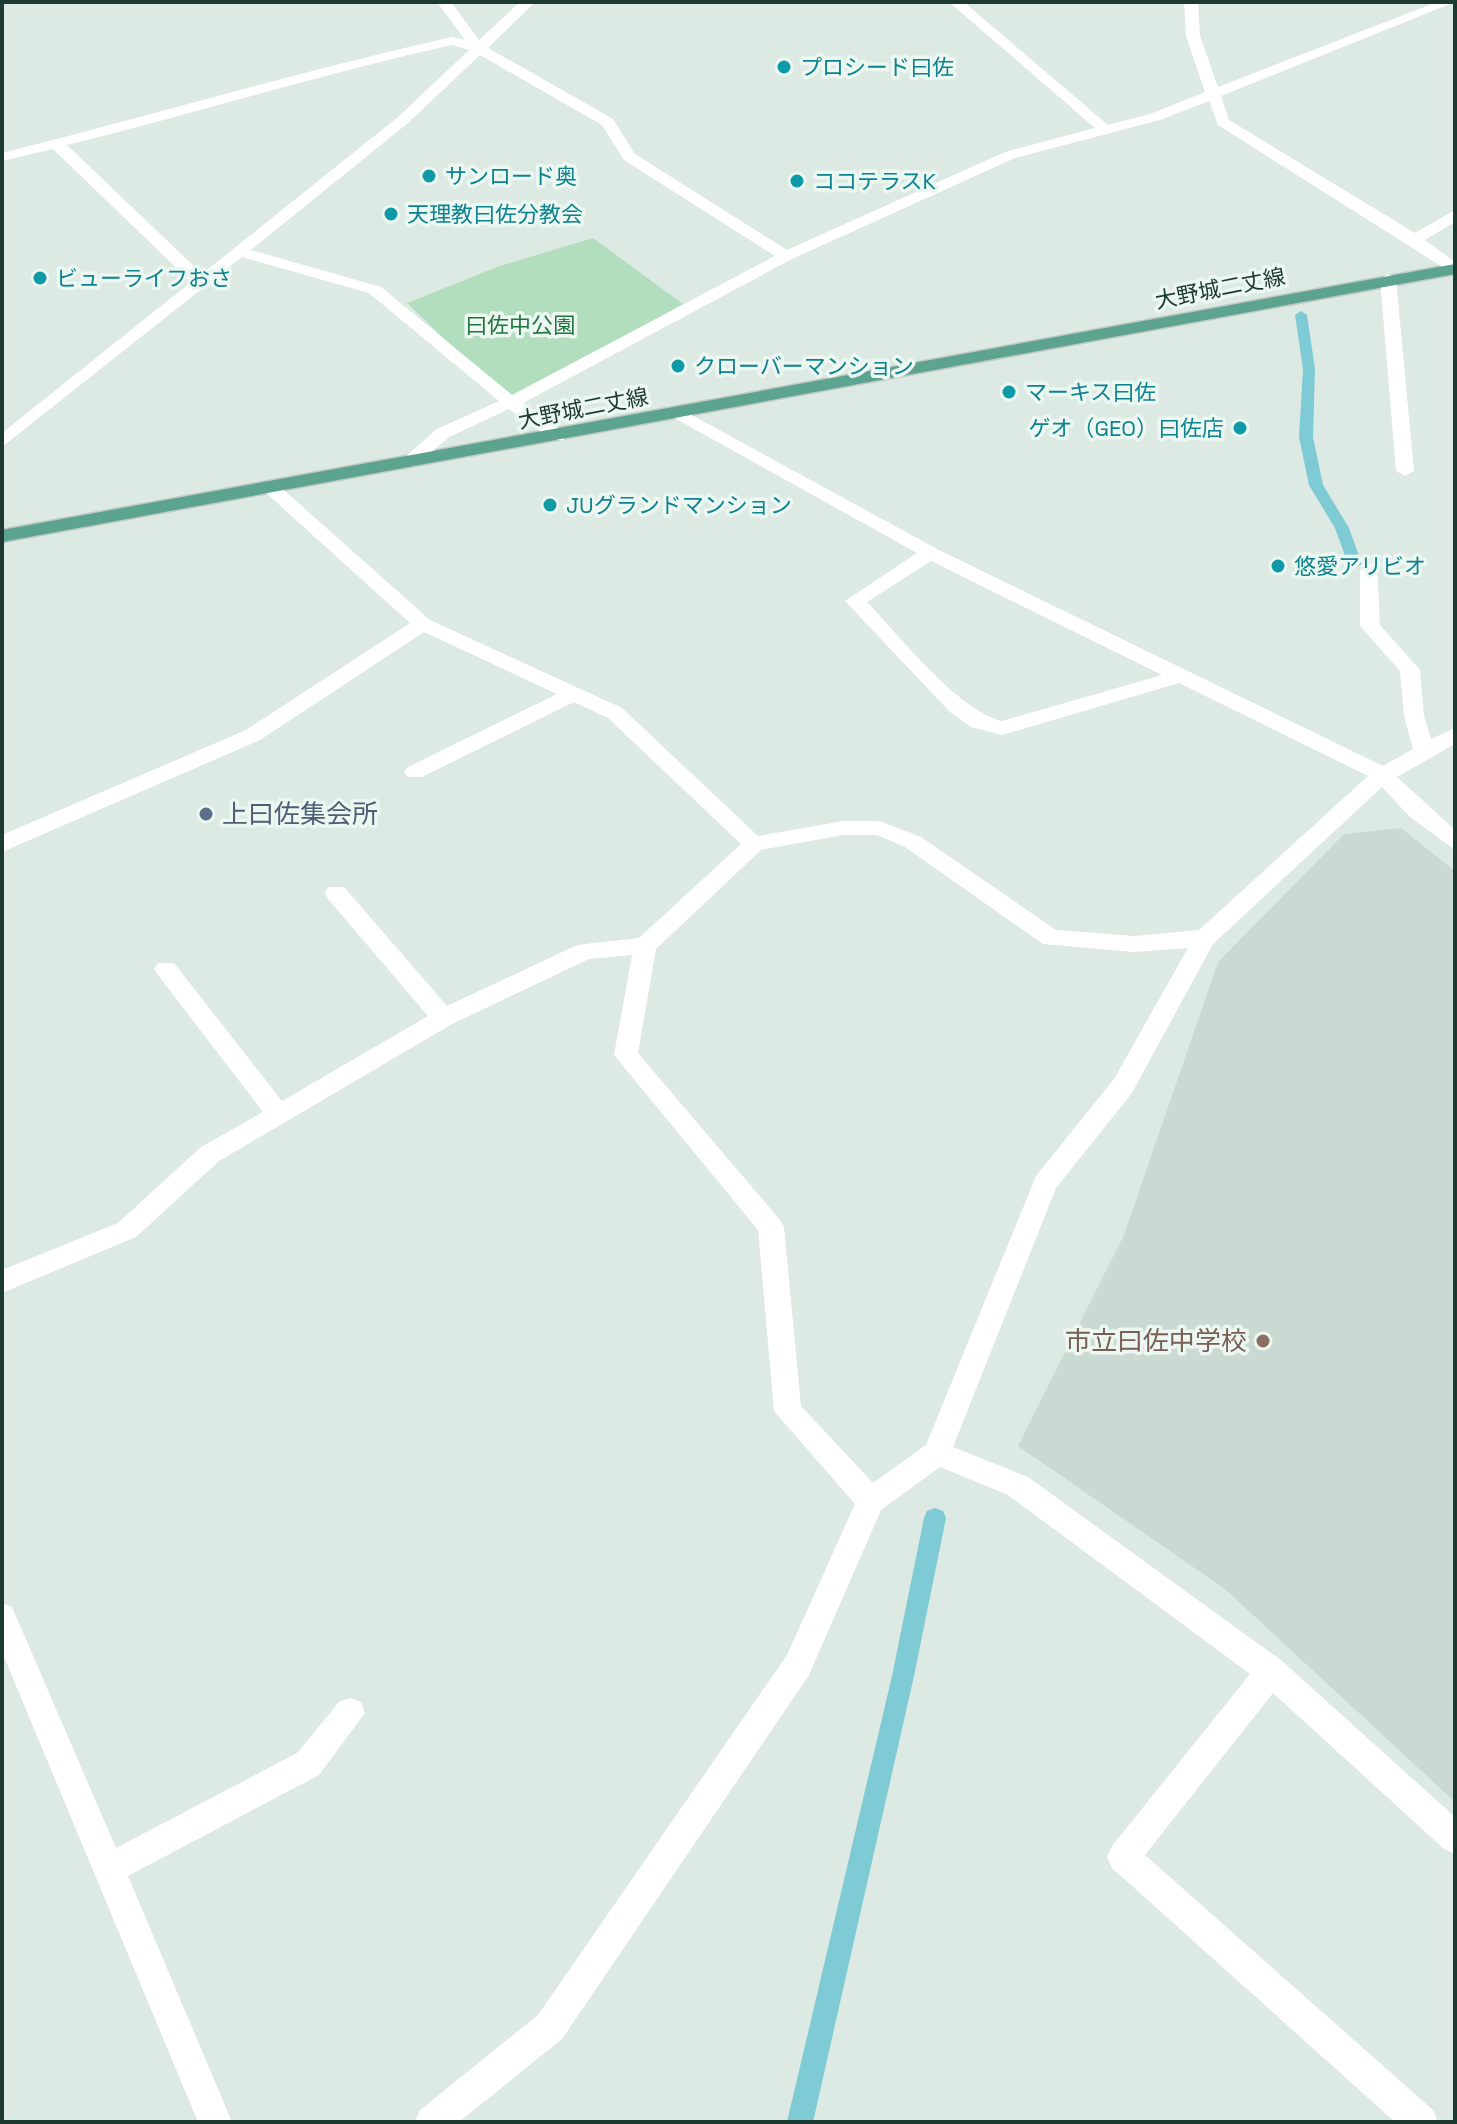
<svg xmlns="http://www.w3.org/2000/svg" width="1457" height="2124" font-family="'Space Grotesk','Noto Sans JP',sans-serif">
	<style>
		.built { fill: #cadad2 }
		.green { fill: #b2debd }
		.lines { fill: none; stroke-linecap: round; stroke-linejoin: round }
		.stream { fill: #7ecad5; fill-rule: evenodd }
		.major-casing { stroke: #c0c8c6; stroke-width: 3 }
		.minor { fill: #fff; fill-rule: evenodd }
		.major { fill: #5da490; fill-rule: evenodd }
		.culture-dot { fill: #0f9aa8; stroke: #ecf7f1; stroke-width: 3 }
		.service-dot { fill: #5c6f8a; stroke: #ecf7f1; stroke-width: 3 }
		.education-dot { fill: #8d6e63; stroke: #ecf7f1; stroke-width: 3 }
		.labels { text-anchor: middle; dominant-baseline: central; stroke-width: 7; stroke-linejoin: round; paint-order: stroke }
		.far-culture-label { font-size: 22px; fill: #0d838f; stroke: #ecf7f1; text-anchor: start }
		.far-street-label { font-size: 22px; fill: #1d3a32; stroke: #ecf7f1 }
		.far-park-label { font-size: 22px; fill: #247441; stroke: #ecf7f1 }
		.service-label { font-size: 26px; fill: #4e5e75; stroke: #ecf7f1; text-anchor: start }
		.education-label { font-size: 26px; fill: #785e54; stroke: #ecf7f1; text-anchor: end }
	</style>
	<rect width="100%" height="100%" fill="#dceae3"/>
	<path class="built" d="M1401 828 1455 871V1802L1225 1589 1018 1446 1124 1235 1218 962 1344 834Z"/>
	<path class="green" d="M593 238 683 304 510 402 407 303 497 267Z"/>
	<g class="lines">
		<g class="stream">
			<path d="M1301 311 1307 315 1315 369 1313 437 1323 485 1349 528 1362 564 1355 568 1348 564 1335 528 1309 485 1299 437 1303 369 1295 315Z"/>
			<path d="M935 1508 943 1511 946 1518 914 1676 813 2122H787L892 1676 924 1518 927 1511Z"/>
		</g>
		<defs>
			<path id="major" d="M1455 264V274L2 542V530Z"/>
		</defs>
		<use href="#major" class="major-casing"/>
		<g class="minor">
			<path d="M437 2H451L479 40 520 2H535L488 48 613 119 635 154 787 250 1005 152 1095 128 949 2H964L1108 125 1150 114 1205 92 1186 36 1184 2H1198L1200 36 1218 87 1437 2H1455L1221 96 1229 120 1415 233 1455 210V222L1425 240 1455 262V275L1218 125 1209 101 1160 120 1015 158 792 259 523 403 564 432V440H552L509 409 449 437 416 466H404V458L437 429 499 401 369 293 242 257 2 447V433L191 282 53 149 2 161V153C152 115 301 71 452 37L465 40ZM452 45 469 50 398 117 202 274 67 145C196 113 322 74 452 45ZM480 55 602 125 624 160 775 256 512 395 381 287 251 250 408 123Z"/>
			<path d="M1388 274 1396 279 1414 471 1405 476 1396 471 1380 279Z"/>
			<path d="M677 407 937 549 1383 766 1413 749 1404 716 1400 671 1360 626V570L1370 564 1377 566 1380 625 1420 670 1424 716 1431 739 1455 728V744L1397 777 1455 830V850L1410 817 1382 787 1213 944 1132 1093 1056 1188 953 1447 1028 1477 1282 1661 1455 1817V1854L1444 1849 1273 1693 1145 1855 1433 2110 1438 2122H1395L1112 1868 1107 1857 1112 1846 1250 1674 1008 1495 940 1467 881 1510 809 1675 562 2039 459 2122H415L420 2110 538 2015 787 1655 855 1504 774 1411 758 1230 614 1055 632 955 589 959 452 1024 219 1161 136 1237 2 1293V1270L118 1223 201 1147 263 1112 158 975 154 969 158 963H174L282 1101 428 1016 328 899 325 893 328 887H344L447 1006 577 945 639 938 741 844 608 718 574 702 422 777H408L404 772 408 767 557 694 424 632 260 740 2 852V835L246 730 410 623 265 492V484H277L430 620 622 708 758 836 843 821H879L921 837 1056 930 1134 936 1199 930 1368 776 1179 683 1002 735 971 727 950 712 845 601 917 553 671 416 668 412ZM931 561 1162 675 1002 721C957 710 900 636 867 602ZM843 835H877L905 847 1043 944 1134 952 1188 948 1114 1079 1036 1176 926 1445 873 1483 801 1406 784 1227 780 1220 638 1053 656 949 761 850Z"/>
			<path d="M2 1603 12 1607 116 1848 297 1753 339 1702 350 1698 361 1702 365 1713 319 1775 128 1876 232 2122H198L2 1652Z"/>
		</g>
		<use href="#major" class="major"/>
	</g>
	<g class="culture-dot">
		<circle cx="784" cy="67" r="8"/>
		<circle cx="429" cy="176" r="8"/>
		<circle cx="797" cy="181" r="8"/>
		<circle cx="391" cy="214" r="8"/>
		<circle cx="40" cy="278" r="8"/>
		<circle cx="678" cy="366" r="8"/>
		<circle cx="1009" cy="392" r="8"/>
		<circle cx="1240" cy="428" r="8"/>
		<circle cx="550" cy="505" r="8"/>
		<circle cx="1278" cy="566" r="8"/>
	</g>
	<circle class="service-dot" cx="206" cy="814" r="8"/>
	<circle class="education-dot" cx="1263" cy="1341" r="8"/>
	<g class="labels">
		<g class="far-culture-label">
			<text x="800" y="67">プロシード曰佐</text>
			<text x="445" y="176">サンロード奥</text>
			<text x="813" y="181">ココテラスK</text>
			<text x="407" y="214">天理教曰佐分教会</text>
			<text x="56" y="278">ビューライフおさ</text>
			<text x="694" y="366">クローバーマンション</text>
			<text x="1025" y="392">マーキス曰佐</text>
			<text x="1224" y="428" text-anchor="end">ゲオ（GEO）曰佐店</text>
			<text x="566" y="505">JUグランドマンション</text>
			<text x="1294" y="566">悠愛アリビオ</text>
		</g>
		<g class="far-street-label">
			<text transform="translate(1220 288) rotate(-11)">大野城二丈線</text>
			<text transform="translate(583 408) rotate(-11)">大野城二丈線</text>
		</g>
		<g class="far-park-label">
			<text x="520" y="325">曰佐中公園</text>
		</g>
		<g class="service-label">
			<text x="222" y="814">上曰佐集会所</text>
		</g>
		<g class="education-label">
			<text x="1247" y="1341">市立曰佐中学校</text>
		</g>
	</g>
	<rect width="1457" height="2124" fill="none" stroke="#1d3a32" stroke-width="8"/>
</svg>
